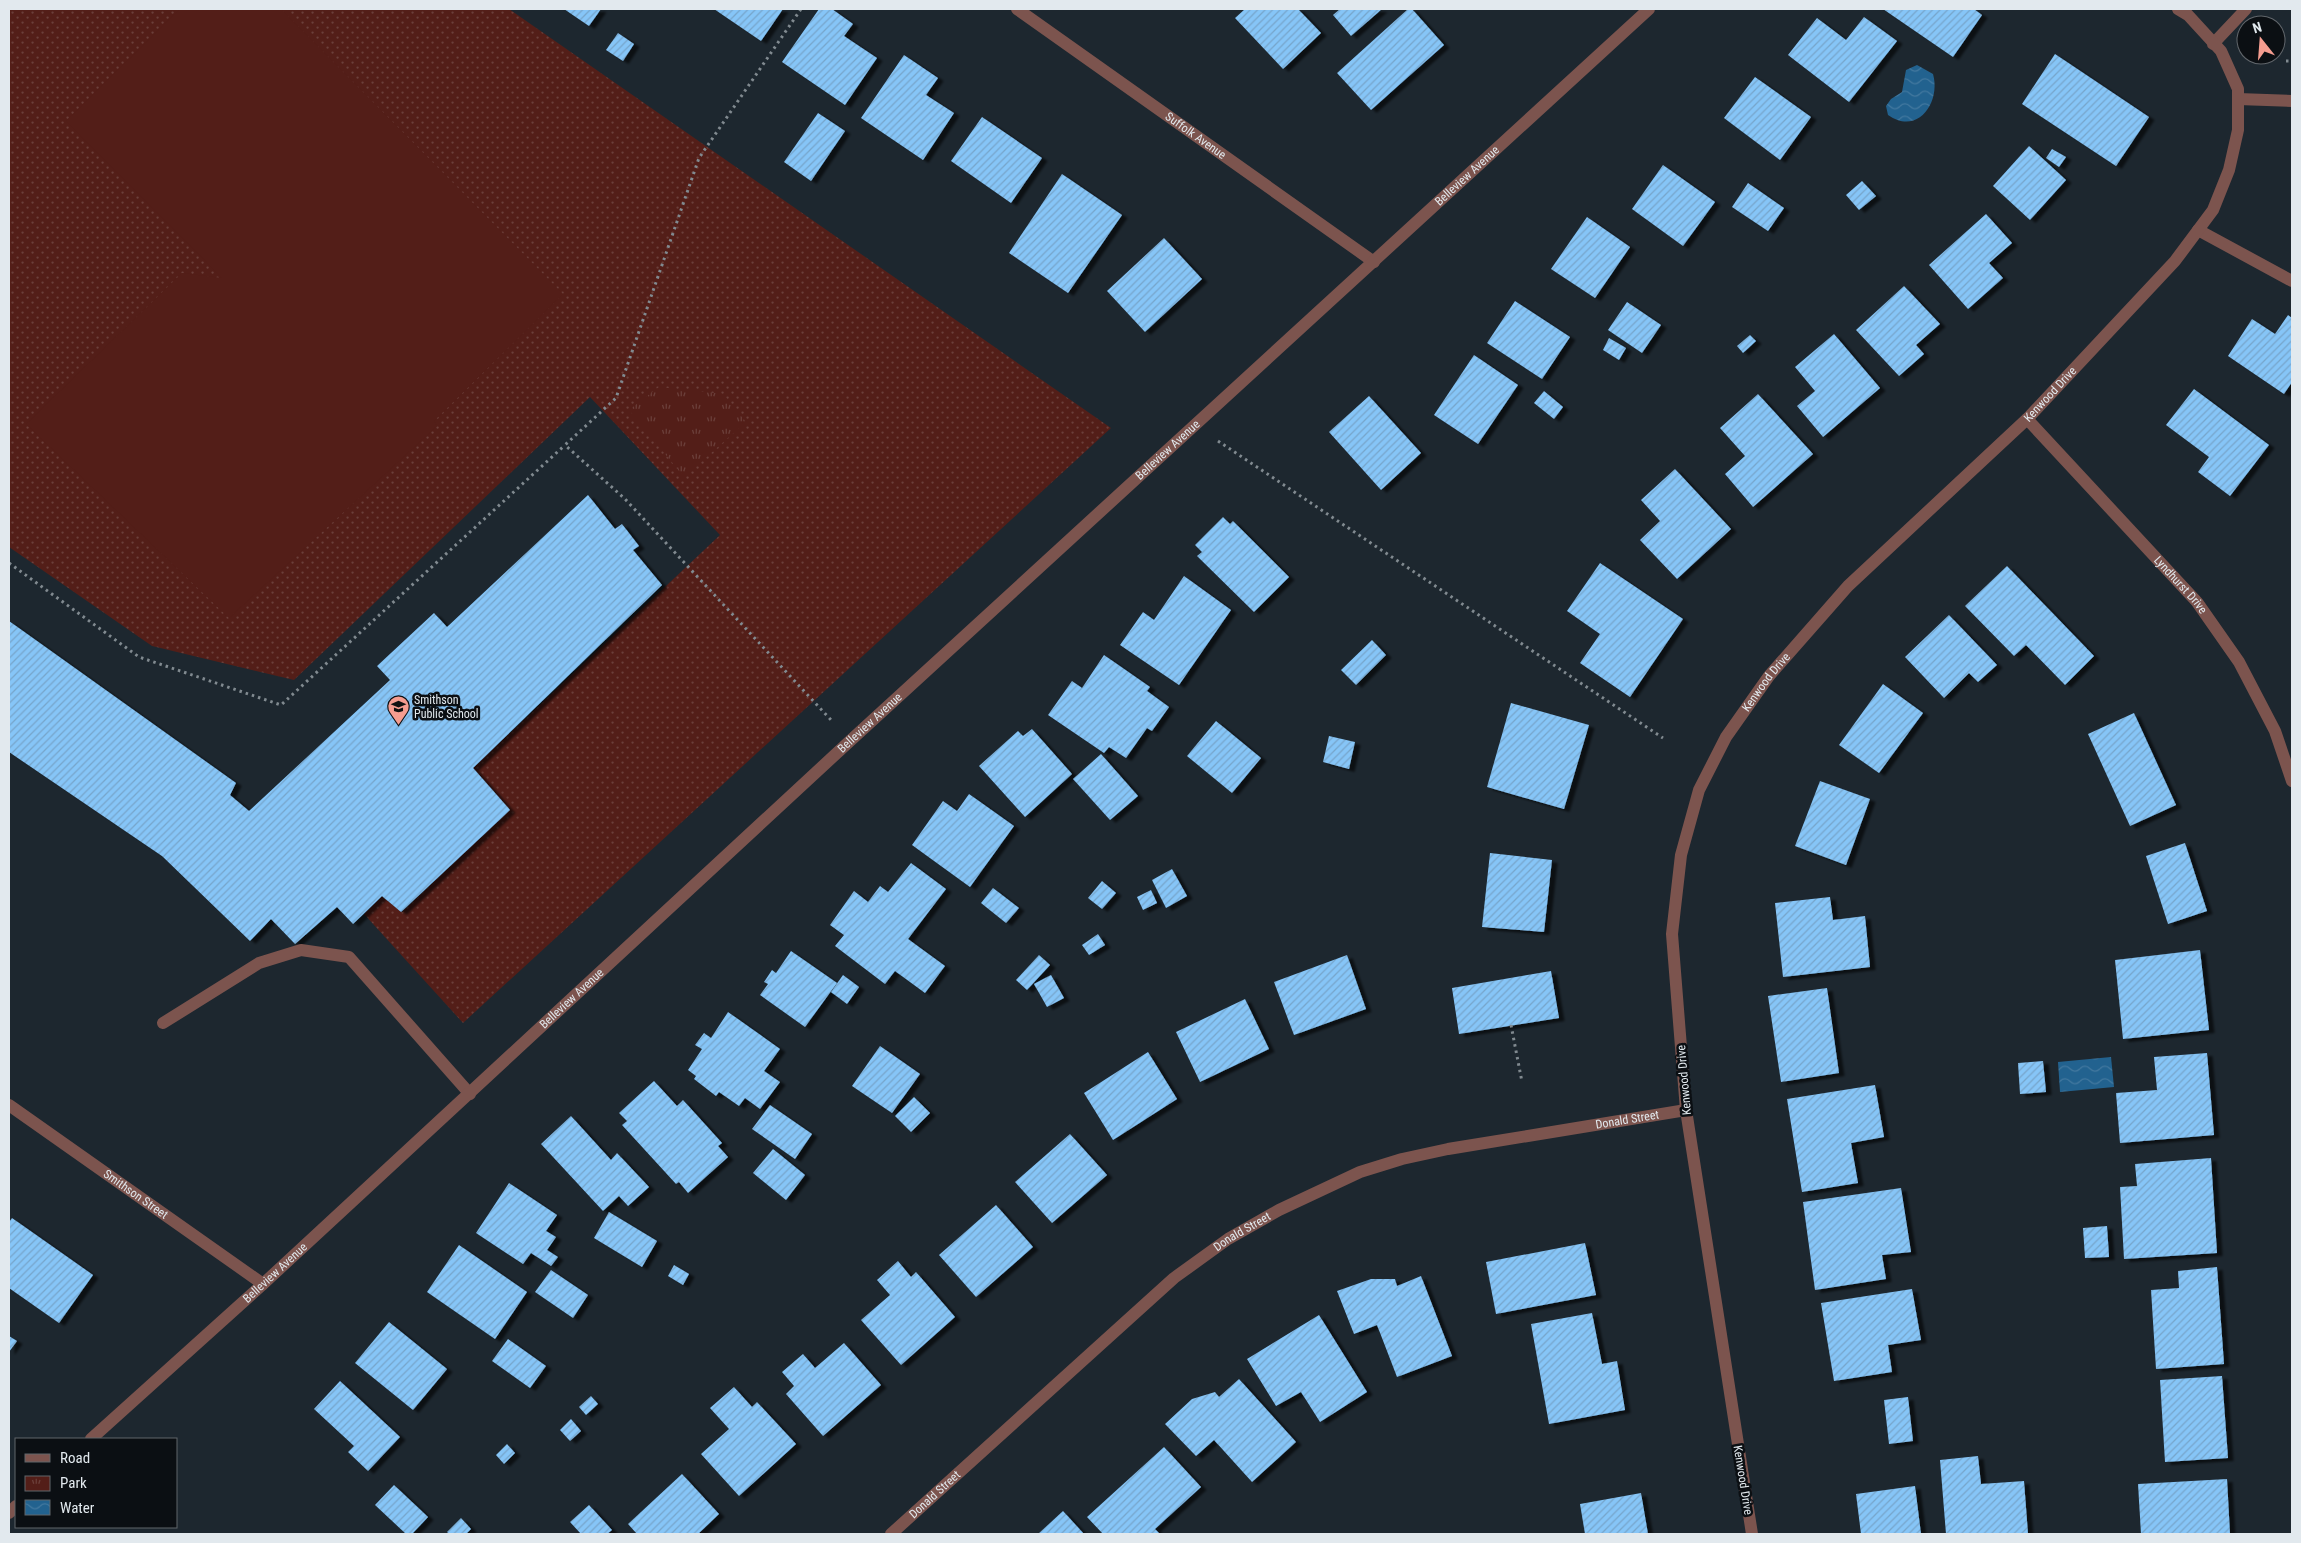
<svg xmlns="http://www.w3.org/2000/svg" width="2301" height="1543" font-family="'Roboto Condensed',sans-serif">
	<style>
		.grass { fill: url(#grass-dots) }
		.park { fill: url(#park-tufts) }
		.garden { fill: #531e18 }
		.water { fill: url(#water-waves) }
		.building { fill: url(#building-hatch); filter: url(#shadow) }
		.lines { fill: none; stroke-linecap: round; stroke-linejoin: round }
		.path { stroke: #818a90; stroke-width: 3; stroke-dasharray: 2.5 4; stroke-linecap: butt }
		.lane { stroke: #7c544e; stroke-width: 12 }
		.street { stroke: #7c544e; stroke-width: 12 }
		.labels { text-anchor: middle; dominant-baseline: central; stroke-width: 5; stroke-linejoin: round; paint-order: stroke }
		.street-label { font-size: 12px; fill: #e2e9ee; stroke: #0b0f13 }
		.poi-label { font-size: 12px; fill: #e2e9ee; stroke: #0b0f13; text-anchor: start }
	</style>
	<defs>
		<pattern id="grass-dots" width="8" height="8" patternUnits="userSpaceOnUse" patternTransform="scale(1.25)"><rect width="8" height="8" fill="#531e18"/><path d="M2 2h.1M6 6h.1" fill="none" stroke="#6b3f3a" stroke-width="1.8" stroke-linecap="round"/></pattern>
		<pattern id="park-tufts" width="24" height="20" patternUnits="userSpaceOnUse" patternTransform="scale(1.25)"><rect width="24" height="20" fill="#531e18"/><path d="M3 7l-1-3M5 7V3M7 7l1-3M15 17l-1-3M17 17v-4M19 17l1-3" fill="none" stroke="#6b3f3a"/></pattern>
		<pattern id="water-waves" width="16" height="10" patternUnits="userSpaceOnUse" patternTransform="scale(1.25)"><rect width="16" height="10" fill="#22628f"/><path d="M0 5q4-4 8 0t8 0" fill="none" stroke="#42789f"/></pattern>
		<pattern id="building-hatch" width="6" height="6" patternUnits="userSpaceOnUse" patternTransform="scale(1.25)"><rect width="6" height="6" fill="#86c5f7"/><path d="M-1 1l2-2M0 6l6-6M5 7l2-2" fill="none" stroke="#76a5cb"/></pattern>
		<filter id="shadow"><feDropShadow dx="5.5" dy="3" stdDeviation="1" flood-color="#0009"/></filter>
	</defs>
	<rect width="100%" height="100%" fill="#1d272f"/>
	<path class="grass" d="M9 9H509L1111 428 463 1023 364 914 382 896 402 912 509 810 473 768 720 535 590 397 294 680 152 646 9 547Z"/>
	<path class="park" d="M659 387 723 394 746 422 684 477 629 410Z"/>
	<path class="garden" d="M180 9H281L563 294 434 421 437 426 229 618 26 424 182 273 222 278 66 121Z"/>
	<g class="water">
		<path d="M1917 65 1933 74C1941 102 1918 136 1888 115L1886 106 1891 99 1902 92 1906 70Z"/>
		<path d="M2111 1057 2114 1087 2060 1092 2058 1062Z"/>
	</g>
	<g class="building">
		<path d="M564 9H601L589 26Z"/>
		<path d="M714 9H783L761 41Z"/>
		<path d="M819 9H832L853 24 844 36 877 58 845 105 782 62Z"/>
		<path d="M1245 9H1298L1321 33 1283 69 1235 18Z"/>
		<path d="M1340 9H1382L1351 36 1333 15Z"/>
		<path d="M1408 9H1412L1444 45 1371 110 1337 73Z"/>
		<path d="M1883 9H1974L1982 15 1953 57Z"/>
		<path d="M1864 17 1897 41 1849 102 1788 55 1817 18 1846 40Z"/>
		<path d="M618 33 634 44 623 61 606 50Z"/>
		<path d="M2055 54 2149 117 2116 166 2022 104Z"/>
		<path d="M904 55 938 78 926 95 954 113 923 160 861 118Z"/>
		<path d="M1755 77 1811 117 1780 160 1724 118Z"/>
		<path d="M818 113 845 131 811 181 784 162Z"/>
		<path d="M982 117 1042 158 1011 203 951 161Z"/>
		<path d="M2029 146 2066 180 2030 220 1993 186Z"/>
		<path d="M2052 149 2066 157 2059 167 2046 158Z"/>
		<path d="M1663 165 1715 202 1683 246 1632 209Z"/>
		<path d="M1062 174 1122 215 1068 293 1009 253Z"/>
		<path d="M1862 181 1876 196 1859 210 1846 195Z"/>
		<path d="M1748 183 1784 208 1768 231 1732 207Z"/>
		<path d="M1986 214 2012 243 1989 263 2003 278 1968 309 1929 265Z"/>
		<path d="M1587 217 1630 247 1595 298 1551 269Z"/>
		<path d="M1164 238 1202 279 1145 332 1107 291Z"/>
		<path d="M1904 286 1940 324 1916 345 1924 354 1899 376 1856 330Z"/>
		<path d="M1515 301 1570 337 1542 379 1487 343Z"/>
		<path d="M1627 302 1661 325 1642 353 1608 330Z"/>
		<path d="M2288 315 2292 318V382L2284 394 2228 356 2252 319 2275 334Z"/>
		<path d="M1834 334 1880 388 1823 437 1797 406 1815 391 1795 367Z"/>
		<path d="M1750 335 1756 341 1743 353 1737 346Z"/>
		<path d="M1609 338 1626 348 1619 360 1603 350Z"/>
		<path d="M1474 355 1518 385 1478 444 1434 415Z"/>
		<path d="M2194 389 2269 445 2230 496 2198 472 2209 457 2166 425Z"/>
		<path d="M1544 391 1563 407 1554 419 1534 403Z"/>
		<path d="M1758 394 1813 454 1753 507 1725 474 1745 456 1720 428Z"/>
		<path d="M1369 396 1421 453 1381 490 1329 432Z"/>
		<path d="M1675 469 1731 529 1677 579 1640 540 1660 521 1641 500Z"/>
		<path d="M588 495 615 529 622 524 639 546 633 550 662 585 473 768 510 810 401 912 382 896 353 924 337 907 295 944 271 919 250 941 162 856 9 752V621L236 783 230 795 249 811 390 680 377 666 434 613 447 627Z"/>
		<path d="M1223 517 1230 524 1233 521 1289 577 1254 612 1197 556 1202 552 1195 545Z"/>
		<path d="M1600 563 1683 619 1630 697 1580 663 1600 634 1567 611Z"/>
		<path d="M2007 566 2094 656 2065 685 2026 645 2014 656 1965 606Z"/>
		<path d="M1184 576 1231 610 1179 685 1120 645 1143 612 1154 620Z"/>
		<path d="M1949 615 1997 665 1978 682 1969 673 1944 698 1905 657Z"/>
		<path d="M1372 640 1386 655 1356 685 1341 670Z"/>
		<path d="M1104 655 1150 687 1147 691 1169 707 1152 731 1147 728 1126 758 1109 747 1104 753 1048 715 1072 681 1082 688Z"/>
		<path d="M1883 684 1923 713 1879 773 1839 745Z"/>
		<path d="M1511 703 1589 725 1564 809 1487 787Z"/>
		<path d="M2134 713 2176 805 2130 826 2088 734Z"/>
		<path d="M1216 721 1261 758 1232 793 1187 756Z"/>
		<path d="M1032 729 1072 774 1025 817 979 766 1018 731 1023 736Z"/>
		<path d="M1329 736 1355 742 1349 769 1323 762Z"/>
		<path d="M1101 754 1138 796 1110 820 1073 779Z"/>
		<path d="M1820 781 1870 799 1846 865 1795 846Z"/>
		<path d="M969 794 1014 826 970 887 912 845 943 801 957 811Z"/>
		<path d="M2185 843 2207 911 2168 924 2146 856Z"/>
		<path d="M1490 853 1552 860 1544 932 1482 927Z"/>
		<path d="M911 863 946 889 908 939 945 966 925 993 895 971 885 984 835 946 844 935 830 925 854 891 868 902 880 886 888 892Z"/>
		<path d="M1172 869 1187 896 1166 908 1152 880Z"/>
		<path d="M1102 881 1116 893 1102 909 1088 898Z"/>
		<path d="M993 888 1019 908 1006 923 981 903Z"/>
		<path d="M1151 890 1157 903 1143 910 1137 897Z"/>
		<path d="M1830 897 1833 920 1865 916 1870 967 1783 977 1775 903Z"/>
		<path d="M1098 934 1105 945 1089 955 1082 945Z"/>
		<path d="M2200 950 2209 1030 2123 1039 2115 960Z"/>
		<path d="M791 951 837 983 805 1027 760 995 768 984 764 982 772 970 776 973Z"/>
		<path d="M1039 955 1050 965 1027 990 1016 980Z"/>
		<path d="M1347 955 1366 1009 1294 1035 1274 982Z"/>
		<path d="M1551 971 1559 1018 1459 1034 1452 988Z"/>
		<path d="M843 975 859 987 847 1004 831 992Z"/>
		<path d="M1051 975 1064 998 1047 1007 1034 984Z"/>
		<path d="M1827 988 1839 1073 1781 1082 1768 996Z"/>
		<path d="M1245 999 1269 1049 1200 1082 1176 1032Z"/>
		<path d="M728 1012 780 1049 764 1071 780 1082 760 1109 745 1098 739 1106 719 1092 716 1096 694 1079 696 1076 688 1070 702 1049 695 1045 704 1033 711 1038Z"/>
		<path d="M880 1046 920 1074 892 1113 852 1086Z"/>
		<path d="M1148 1052 1177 1099 1113 1140 1084 1093Z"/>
		<path d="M2207 1053 2214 1135 2120 1143 2116 1093 2157 1090 2154 1057Z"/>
		<path d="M2043 1061 2046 1092 2020 1094 2018 1063Z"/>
		<path d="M654 1081 677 1106 683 1100 722 1143 718 1146 728 1157 688 1193 679 1182 676 1184 622 1125 627 1121 619 1113Z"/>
		<path d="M1875 1085 1884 1137 1851 1143 1858 1183 1802 1192 1787 1099Z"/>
		<path d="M914 1097 930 1113 911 1132 895 1116Z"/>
		<path d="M770 1105 812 1134 795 1159 752 1129Z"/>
		<path d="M571 1116 611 1160 617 1153 649 1187 628 1206 619 1196 603 1211 541 1144Z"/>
		<path d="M1070 1134 1107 1175 1052 1223 1015 1182Z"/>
		<path d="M773 1149 805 1175 786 1200 753 1173Z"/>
		<path d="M2211 1158 2217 1253 2124 1259 2120 1187 2137 1186 2135 1164Z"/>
		<path d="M509 1183 557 1215 546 1231 556 1237 547 1250 558 1257 551 1266 531 1253 523 1264 476 1233Z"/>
		<path d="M1901 1188 1911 1252 1882 1255 1886 1279 1815 1290 1803 1202Z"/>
		<path d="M996 1205 1033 1247 976 1297 939 1255Z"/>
		<path d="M609 1212 657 1241 642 1267 594 1238Z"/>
		<path d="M12 1218 93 1275 59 1323 9 1288V1222Z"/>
		<path d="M2107 1226 2109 1257 2085 1258 2083 1228Z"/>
		<path d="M1585 1243 1596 1295 1496 1314 1486 1262Z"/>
		<path d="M459 1245 527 1292 495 1339 427 1292Z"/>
		<path d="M898 1261 911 1277 916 1272 955 1317 901 1365 861 1320 890 1295 877 1280Z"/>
		<path d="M674 1265 689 1274 683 1285 668 1276Z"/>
		<path d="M2217 1267 2224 1364 2156 1369 2151 1290 2179 1288 2178 1271Z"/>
		<path d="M551 1270 588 1295 573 1318 535 1292Z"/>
		<path d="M1421 1276 1452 1356 1397 1377 1377 1325 1354 1334 1337 1291 1371 1279H1395L1397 1286Z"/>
		<path d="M1912 1289 1921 1340 1888 1345 1892 1372 1834 1381 1821 1303Z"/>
		<path d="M1592 1313 1602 1364 1617 1361 1625 1410 1549 1424 1531 1324Z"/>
		<path d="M1319 1315 1367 1392 1320 1422 1301 1392 1276 1406 1247 1359Z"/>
		<path d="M389 1322 447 1369 413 1410 355 1363Z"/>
		<path d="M9 1336 17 1341 9 1352Z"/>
		<path d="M508 1339 546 1366 530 1388 492 1361Z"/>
		<path d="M844 1343 881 1385 823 1436 786 1394 794 1386 782 1372 803 1354 815 1368Z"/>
		<path d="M2222 1376 2228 1458 2165 1462 2160 1380Z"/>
		<path d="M1239 1379 1296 1442 1252 1482 1214 1440 1196 1456 1165 1424 1192 1399 1215 1392 1219 1397Z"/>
		<path d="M340 1381 400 1437 368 1471 348 1452 354 1446 314 1409Z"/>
		<path d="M734 1387 752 1407 757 1402 796 1444 739 1496 701 1454 729 1429 710 1408Z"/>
		<path d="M591 1396 598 1404 586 1415 579 1407Z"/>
		<path d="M1908 1397 1913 1441 1889 1444 1884 1400Z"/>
		<path d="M571 1419 581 1431 570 1441 560 1430Z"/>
		<path d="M507 1444 515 1453 504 1464 496 1455Z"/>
		<path d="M1164 1447 1201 1487 1155 1529 1160 1534H1103L1087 1517Z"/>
		<path d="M1978 1456 1981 1484 2024 1481 2028 1534H1946L1940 1460Z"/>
		<path d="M682 1474 719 1514 698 1534H637L628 1524Z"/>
		<path d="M2227 1479 2230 1534H2141L2138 1484Z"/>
		<path d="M394 1485 428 1517 412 1534H406L375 1505Z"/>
		<path d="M1915 1486 1921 1534H1861L1856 1494Z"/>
		<path d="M1641 1493 1648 1534H1585L1580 1504Z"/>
		<path d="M589 1505 612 1530 607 1534H581L570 1522Z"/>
		<path d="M1063 1511 1084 1534H1038Z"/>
		<path d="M461 1518 471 1529 466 1534H449L447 1532Z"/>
	</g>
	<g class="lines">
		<g class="path">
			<path d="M801 9 699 158 616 398 565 445 625 499 831 720"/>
			<path d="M2286 61H2292"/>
			<path d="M2291 136H2292"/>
			<path d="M1218 441 1663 738"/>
			<path d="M9 563 139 657 281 705 565 445"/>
			<path d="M1511 1025 1522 1082"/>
		</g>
		<g class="lane">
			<path d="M2213 44 2246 9"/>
			<path d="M2238 99 2292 101"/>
			<path d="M2198 230 2292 281"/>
			<path d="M163 1023 259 963 301 950 349 957 470 1094"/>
		</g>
		<g class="street">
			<path id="s1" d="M1017 9 1374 262"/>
			<path id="s2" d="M2027 419 2197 602 2239 662 2275 731 2292 781"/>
			<path id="s3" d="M9 1105 263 1284"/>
			<path id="s4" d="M91 1439 263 1284 851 740 1649 9"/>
			<path d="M9 1513 16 1506"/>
			<path id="s5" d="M891 1534 1174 1278 1228 1239 1279 1210 1360 1172 1402 1159 1448 1149 1686 1110"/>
			<path id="s6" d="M1752 1534 1686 1110 1672 934 1681 855 1699 790 1726 737 1769 676 1848 586 2027 419 2175 261 2213 210 2229 170 2238 130V89L2221 51 2188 15 2178 9"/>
		</g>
	</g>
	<defs>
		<symbol id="school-pin" viewBox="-11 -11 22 30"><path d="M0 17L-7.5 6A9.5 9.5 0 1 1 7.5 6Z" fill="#f59d90" stroke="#0b0f13"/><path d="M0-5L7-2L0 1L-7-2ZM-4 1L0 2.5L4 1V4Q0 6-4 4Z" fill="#111"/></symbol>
	</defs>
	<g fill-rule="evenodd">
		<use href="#school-pin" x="386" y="694" width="25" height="34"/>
	</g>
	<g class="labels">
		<g class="street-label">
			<text stroke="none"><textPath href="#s1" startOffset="219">Suffolk Avenue</textPath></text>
			<text stroke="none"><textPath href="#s4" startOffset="1868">Belleview Avenue</textPath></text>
			<text stroke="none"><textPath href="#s6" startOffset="1285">Kenwood Drive</textPath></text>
			<text stroke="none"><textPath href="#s4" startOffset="1462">Belleview Avenue</textPath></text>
			<text stroke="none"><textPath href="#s2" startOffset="226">Lyndhurst Drive</textPath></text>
			<text stroke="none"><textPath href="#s6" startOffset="880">Kenwood Drive</textPath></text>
			<text stroke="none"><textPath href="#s4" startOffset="1058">Belleview Avenue</textPath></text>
			<text stroke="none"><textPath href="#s4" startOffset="652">Belleview Avenue</textPath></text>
			<text transform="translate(1684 1080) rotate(-95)">Kenwood Drive</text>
			<text stroke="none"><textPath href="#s5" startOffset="869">Donald Street</textPath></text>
			<text stroke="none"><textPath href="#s3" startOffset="155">Smithson Street</textPath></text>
			<text stroke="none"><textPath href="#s5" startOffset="464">Donald Street</textPath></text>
			<text stroke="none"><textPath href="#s4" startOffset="248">Belleview Avenue</textPath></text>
			<text transform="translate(1743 1480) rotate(81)">Kenwood Drive</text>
			<text stroke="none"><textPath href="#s5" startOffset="59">Donald Street</textPath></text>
		</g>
		<g class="poi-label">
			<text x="414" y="700">Smithson<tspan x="414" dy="14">Public School</tspan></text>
		</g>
	</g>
	<rect width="2301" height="1543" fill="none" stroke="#e2e9ee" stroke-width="20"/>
	<rect x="15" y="1438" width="162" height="90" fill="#0b0f13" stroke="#61666b"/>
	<rect x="25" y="1454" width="25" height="8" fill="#7c544e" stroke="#61666b"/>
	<text x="60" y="1463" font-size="15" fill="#e2e9ee">Road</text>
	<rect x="25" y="1476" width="25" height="15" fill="url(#park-tufts)" stroke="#61666b"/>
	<text x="60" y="1488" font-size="15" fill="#e2e9ee">Park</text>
	<rect x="25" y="1500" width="25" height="15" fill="url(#water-waves)" stroke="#61666b"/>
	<text x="60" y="1513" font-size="15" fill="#e2e9ee">Water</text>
	<g transform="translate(2261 40) rotate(343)"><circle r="24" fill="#0b0f13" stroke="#61666b"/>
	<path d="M0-4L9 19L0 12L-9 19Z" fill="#f59d90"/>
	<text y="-8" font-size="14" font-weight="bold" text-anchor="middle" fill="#e2e9ee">N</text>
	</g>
</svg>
